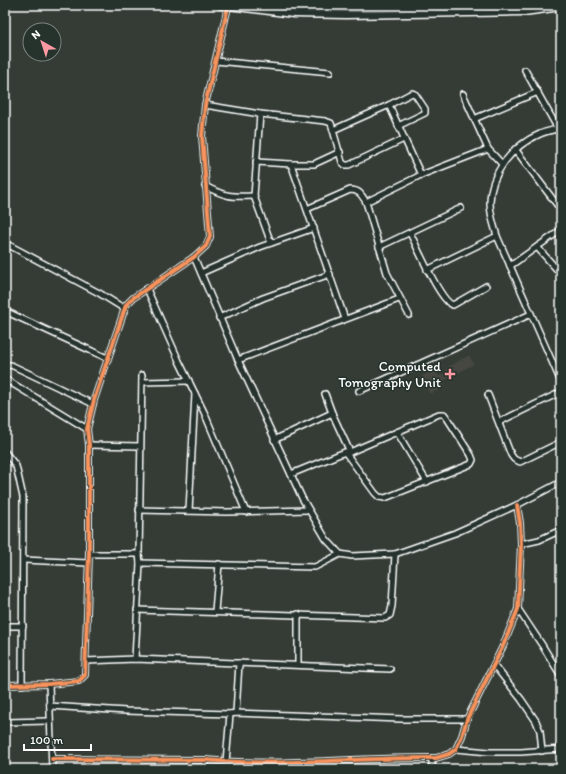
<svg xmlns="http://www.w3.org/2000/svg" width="566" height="774" font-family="Itim,sans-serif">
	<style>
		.built { fill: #44473f }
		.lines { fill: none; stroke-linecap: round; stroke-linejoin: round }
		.minor-casing { stroke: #fff; stroke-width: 8 }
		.major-casing { stroke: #fff; stroke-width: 9 }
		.minor { stroke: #26332d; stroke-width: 5 }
		.major { stroke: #26332d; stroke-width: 6 }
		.cycleway-casing { stroke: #26332d; stroke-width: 6 }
		.cycleway { stroke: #f8935d; stroke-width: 4 }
		.poi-dot { fill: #ff9aa2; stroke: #26332d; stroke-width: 1.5 }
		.labels { text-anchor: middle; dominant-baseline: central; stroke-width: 3; stroke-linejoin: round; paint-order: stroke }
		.poi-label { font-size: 14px; fill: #fff; stroke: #26332d; text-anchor: end }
	</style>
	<rect width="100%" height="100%" fill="#343c35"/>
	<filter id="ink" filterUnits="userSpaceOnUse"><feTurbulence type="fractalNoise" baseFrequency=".025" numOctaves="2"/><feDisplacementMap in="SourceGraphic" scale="8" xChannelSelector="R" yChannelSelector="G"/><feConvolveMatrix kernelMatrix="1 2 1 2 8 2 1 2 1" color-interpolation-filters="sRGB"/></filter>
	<g filter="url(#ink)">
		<path class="built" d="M469 355 474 364 442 382 445 387 438 390 439 392 437 393 436 391 430 394 421 379 423 378 422 376 435 369 439 376 448 372 446 368Z"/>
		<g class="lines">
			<defs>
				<g id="minor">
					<path d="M216 61 330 72"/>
					<path d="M525 70 558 129"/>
					<path d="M463 94 488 149 502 164"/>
					<path d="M205 105 260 114 325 121 331 123 342 162 345 165H349L404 139"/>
					<path d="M389 105 421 175"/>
					<path d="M260 114 254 196 271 243"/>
					<path d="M474 119 538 92"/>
					<path d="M561 128C554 130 546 131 540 134 513 145 490 173 490 203 490 215 494 225 497 236L561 382"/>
					<path d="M333 130 389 105 412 93 415 94 425 109V113L398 126"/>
					<path d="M515 149 561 210"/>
					<path d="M256 162 291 164H314L340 152"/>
					<path d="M291 164 345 319"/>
					<path d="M205 186C226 197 231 197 254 196"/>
					<path d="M366 202 421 175 488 149"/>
					<path d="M307 209 350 190C359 190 361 194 366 202L387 273 409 315"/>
					<path d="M410 233C417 246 440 302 453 305L486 286"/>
					<path d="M5 243 99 293 125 309"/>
					<path d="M379 247 461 208"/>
					<path d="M537 247 561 274"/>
					<path d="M194 257 238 360 302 498 326 539 340 554 352 556 395 554 455 533 517 505 561 482"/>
					<path d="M510 266 561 230"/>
					<path d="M427 270 497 236"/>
					<path d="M201 273 260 247 314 228"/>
					<path d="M147 289 179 361 204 412 246 512"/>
					<path d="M5 311 107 358"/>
					<path d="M219 318 263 298 330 274"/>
					<path d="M238 360 399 299"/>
					<path d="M5 366 11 365 93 404"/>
					<path d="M5 379 87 429"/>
					<path d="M142 382 189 381"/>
					<path d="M359 391 531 314"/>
					<path d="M325 394 332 413 350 452"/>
					<path d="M488 395 511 455 514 459 520 462 561 442"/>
					<path d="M499 422 561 392"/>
					<path d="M397 432 427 482"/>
					<path d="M274 440 332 413"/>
					<path d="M89 445 140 446"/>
					<path d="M5 452 16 466 23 497 22 685"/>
					<path d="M291 474 345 452H350L439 414H444L447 418 471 455 473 460 471 464 385 498 379 497 375 493 345 452"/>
					<path d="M139 510 227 512 308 510"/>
					<path d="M189 511 195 394"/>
					<path d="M521 544 539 540 561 530"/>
					<path d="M89 554H139"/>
					<path d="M24 560 88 563"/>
					<path d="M140 563 315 567 340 554"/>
					<path d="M518 609 542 645 561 676"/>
					<path d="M137 610 385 618 390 615 392 606 395 554"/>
					<path d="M215 611 219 564"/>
					<path d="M5 626H23"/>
					<path d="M135 659 140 563 139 554 142 375"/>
					<path d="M86 661 135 659 390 669"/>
					<path d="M298 665V614"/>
					<path d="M494 665 521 699 536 721 540 731 542 751"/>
					<path d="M49 684 52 769"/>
					<path d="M5 685 49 684 79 681 85 675 89 554V445L87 429 94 400 126 305 133 298 194 257 206 246 210 237 202 136 205 105 228 7"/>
					<path d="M50 706 126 711 230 714 236 713 401 719H467"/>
					<path d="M236 713 239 663"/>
					<path d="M5 722 49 721"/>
					<path d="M456 749 489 752H521L561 749"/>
					<path d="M432 758V769"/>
					<path d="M52 759 205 760C282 767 359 757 436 758L449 754 456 749 462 736 467 719 503 646 518 609 521 544 520 523 517 505"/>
					<path d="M205 760V769"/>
					<path d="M226 762 230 714"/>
				</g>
				<g id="major">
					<path d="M220 5 293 14 346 15 524 12 561 7"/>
					<path d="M270 5 320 9 423 8 534 5"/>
				</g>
			</defs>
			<use href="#minor" class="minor-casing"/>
			<use href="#major" class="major-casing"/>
			<use href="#minor" class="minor"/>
			<use href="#major" class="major"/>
			<defs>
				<g id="cycleway">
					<path d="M5 685 49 684 79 681 85 675 89 554V445L87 429 94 400 126 305 133 298 194 257 206 246 210 237 202 136 205 105 228 7"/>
					<path d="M52 759 205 760C282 767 359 757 436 758L449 754 456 749 462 736 467 719 503 646 518 609 521 544 520 523 517 505"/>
				</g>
			</defs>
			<use href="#cycleway" class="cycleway-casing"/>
			<use href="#cycleway" class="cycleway"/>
		</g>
	</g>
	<path class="poi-dot" d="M448 368h4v4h4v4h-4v4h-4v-4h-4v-4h4z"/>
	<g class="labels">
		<g class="poi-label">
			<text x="441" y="366">Computed<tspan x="441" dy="16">Tomography Unit</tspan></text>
		</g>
	</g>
	<rect width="566" height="774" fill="none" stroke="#26332d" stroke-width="20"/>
	<rect x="10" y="10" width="546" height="754" fill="none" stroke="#fff" stroke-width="1.5" filter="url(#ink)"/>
	<g transform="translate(42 42) rotate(321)"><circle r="19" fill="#26332d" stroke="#7d8581"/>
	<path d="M0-3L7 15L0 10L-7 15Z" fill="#ff9aa2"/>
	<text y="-6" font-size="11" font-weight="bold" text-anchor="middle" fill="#ffffff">N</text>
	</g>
	<path d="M24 744v6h67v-6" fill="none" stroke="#ffffff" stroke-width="2"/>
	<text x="30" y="744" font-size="12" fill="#ffffff" stroke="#26332d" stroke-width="3" paint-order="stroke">100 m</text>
</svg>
